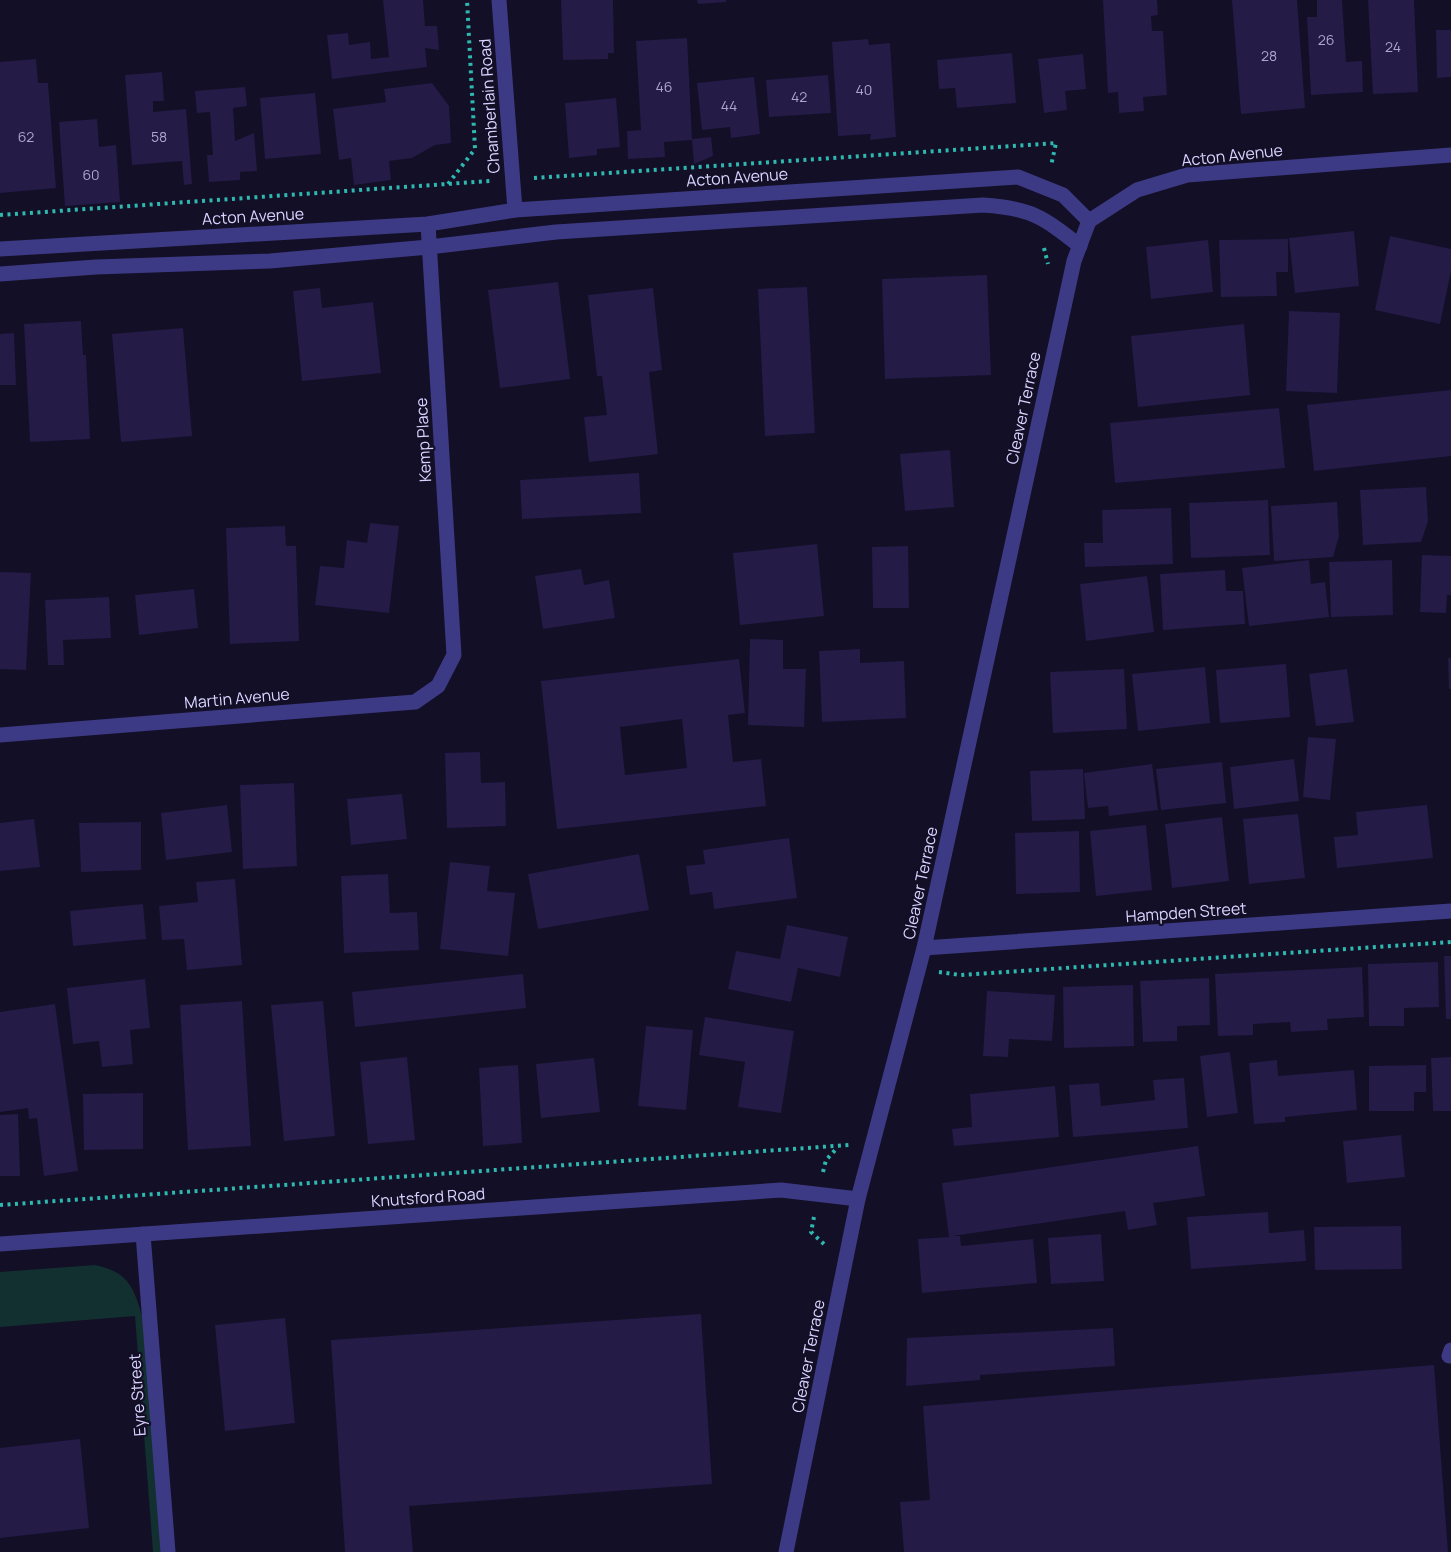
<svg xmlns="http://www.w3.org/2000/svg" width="1451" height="1552" font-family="Manrope,sans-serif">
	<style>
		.green { fill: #12302f }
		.building { fill: #241b47; fill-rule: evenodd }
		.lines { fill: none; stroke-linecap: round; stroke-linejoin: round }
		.path { stroke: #2fb8b0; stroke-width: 4; stroke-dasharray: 3 4.5; stroke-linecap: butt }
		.minor { stroke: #3d3a85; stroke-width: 15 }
		.labels { text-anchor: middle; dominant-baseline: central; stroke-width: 4.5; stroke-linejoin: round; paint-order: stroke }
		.number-label { font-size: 14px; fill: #aca6d1 }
		.street-label { font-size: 16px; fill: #d9d4ff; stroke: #130f26 }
	</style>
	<rect width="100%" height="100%" fill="#130f26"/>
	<path class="green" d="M95 1265C129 1272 134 1288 143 1319L162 1552H153L135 1316 0 1327V1272Z"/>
	<g class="building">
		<path d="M383 0H423L425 26H437L439 50 425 48 427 67 332 79 327 35 348 33 349 45 370 42 371 59 389 57Z"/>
		<path d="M561 0H613L614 53H608V59L563 60Z"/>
		<path d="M697 0H726V2L698 4Z"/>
		<path d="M1103 0H1157L1158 15 1151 16 1152 31H1163L1167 95 1143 97 1144 111 1119 113 1118 92 1108 93Z"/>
		<path d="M1232 0H1297L1305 108 1241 114Z"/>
		<path d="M1317 0H1342L1346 62 1362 61 1363 92 1311 95 1307 17H1317Z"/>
		<path d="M1368 0H1414L1418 92 1373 94Z"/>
		<path d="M1436 30H1451V77L1437 78Z"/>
		<path d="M687 38 692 139 711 137 713 156 694 164 692 140 664 142 665 157 628 159 627 131 641 130 636 41Z"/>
		<path d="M868 39 869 45 890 43 896 137 870 140 871 134 838 136 832 42Z"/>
		<path d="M1012 53 1016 103 957 108 955 88 939 89 937 60Z"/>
		<path d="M1083 54 1086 89 1065 91 1067 110 1044 113 1038 59Z"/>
		<path d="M36 59 38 83H48L56 188 0 193V62Z"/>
		<path d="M162 72 164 101H153V112L186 109 192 184 184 185 182 161 132 165 125 75Z"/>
		<path d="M828 75 831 113 769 117 766 80Z"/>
		<path d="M754 77 760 134 731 138 730 127 702 130 697 83Z"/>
		<path d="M432 83 449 106 451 143 435 145 412 158 389 161 391 180 354 185 351 158 339 160 333 109 386 102 384 89Z"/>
		<path d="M245 87 247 106 233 108 235 141 254 133 257 171 240 172V180L209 182 207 155H213L210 112 197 113 195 91Z"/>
		<path d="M315 93 321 154 265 159 260 98Z"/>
		<path d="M616 98 620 147 597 149V155L569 158 565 103Z"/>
		<path d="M97 119 99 147 116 145 120 202 65 206 59 122Z"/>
		<path d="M1354 231 1359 286 1295 293 1289 238Z"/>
		<path d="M1390 236 1451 249V271L1440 324 1375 310Z"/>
		<path d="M1288 239V272H1276L1277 296 1221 297 1219 240Z"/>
		<path d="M1208 240 1213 292 1151 299 1146 247Z"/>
		<path d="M987 275 991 375 885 379 882 279Z"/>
		<path d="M558 282 570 379 500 388 488 290Z"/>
		<path d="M807 287 815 433 765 436 758 289Z"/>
		<path d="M320 288 322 308 373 302 381 373 302 381 293 291Z"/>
		<path d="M653 288 662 370 649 372 658 454 589 462 584 417 607 415 602 376H597L588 295Z"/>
		<path d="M1289 311 1340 313 1337 393 1286 391Z"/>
		<path d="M81 321 83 355H86L90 439 30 442 24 324Z"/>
		<path d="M1244 324 1250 395 1138 407 1131 336Z"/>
		<path d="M183 328 192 436 121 442 112 334Z"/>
		<path d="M14 333 16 385H0V334Z"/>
		<path d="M1451 390V456L1314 471 1307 405Z"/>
		<path d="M1279 408 1285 468 1115 483 1110 423Z"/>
		<path d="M950 450 954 507 905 511 900 454Z"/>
		<path d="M639 473 641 513 522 519 520 480Z"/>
		<path d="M1426 487 1428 521 1421 542 1363 545 1360 490Z"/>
		<path d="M1268 500 1270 555 1191 558 1189 503Z"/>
		<path d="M1337 502 1339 536 1333 557 1274 561 1271 506Z"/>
		<path d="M1171 508 1173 564 1085 567 1084 543H1103L1102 510Z"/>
		<path d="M370 523 399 526 389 613 315 605 320 566 344 568 347 540 367 543Z"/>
		<path d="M285 526 286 546H296L299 641 230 644 226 528Z"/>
		<path d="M817 544 824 616 740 625 733 553Z"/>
		<path d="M908 546 909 608H873L872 547Z"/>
		<path d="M1422 555 1451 556V595H1447L1446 613 1420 612Z"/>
		<path d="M1309 560 1311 584 1325 582 1329 617 1249 626 1242 568Z"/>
		<path d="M1392 560 1393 615 1331 617 1329 562Z"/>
		<path d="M581 569 584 585 609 580 615 618 543 629 535 576Z"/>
		<path d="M1225 570 1226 591H1243L1245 624 1163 630 1160 574Z"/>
		<path d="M0 572 31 573 26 670 0 669Z"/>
		<path d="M1147 576 1154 632 1086 641 1080 584Z"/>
		<path d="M194 589 198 628 139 635 135 595Z"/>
		<path d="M109 597 111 638 63 640 64 665H48L45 600Z"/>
		<path d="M750 639 783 640V669H806L804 727 748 725Z"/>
		<path d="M860 649V663L904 661 906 718 822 722 819 651Z"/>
		<path d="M1448 658H1451V689H1449Z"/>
		<path d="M739 659 745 713 728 715 733 762 761 759 766 806 557 829 541 681ZM682 719 687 768 625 775 620 727Z"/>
		<path d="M1286 664 1290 717 1220 723 1216 670Z"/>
		<path d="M1205 667 1210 723 1138 731 1132 674Z"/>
		<path d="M1124 669 1127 729 1053 733 1050 672Z"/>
		<path d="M1347 669 1354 722 1316 726 1309 674Z"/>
		<path d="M1308 737 1336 739 1330 800 1303 797Z"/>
		<path d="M480 752 481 783 505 782 506 826 447 828 445 753Z"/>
		<path d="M1294 759 1299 801 1234 809 1230 767Z"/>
		<path d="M1222 762 1226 803 1161 810 1156 769Z"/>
		<path d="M1152 764 1158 810 1109 816 1108 806 1088 808 1084 773Z"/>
		<path d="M1083 769 1085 819 1032 821 1030 771Z"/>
		<path d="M294 783 297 866 243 869 240 785Z"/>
		<path d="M402 794 407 839 351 845 347 799Z"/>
		<path d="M227 805 232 852 166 860 161 813Z"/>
		<path d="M1427 805 1433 858 1337 868 1334 837 1358 835 1356 812Z"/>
		<path d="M1298 814 1305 878 1249 884 1243 819Z"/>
		<path d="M1222 817 1229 881 1172 888 1165 824Z"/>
		<path d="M34 819 40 867 0 871V823Z"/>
		<path d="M141 822V870L81 872 79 823Z"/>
		<path d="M1146 825 1152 890 1096 896 1090 831Z"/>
		<path d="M1079 831 1080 892 1016 894 1015 833Z"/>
		<path d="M789 838 797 898 714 909 712 892 690 895 686 866 705 864 703 850Z"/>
		<path d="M639 854 649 910 538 929 528 874Z"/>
		<path d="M450 862 490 866 487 891 515 893 508 956 440 949Z"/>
		<path d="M388 874 390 913 417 912 419 950 344 953 341 876Z"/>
		<path d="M235 879 242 965 187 970 184 939 162 940 159 906 198 902 196 882Z"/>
		<path d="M143 904 146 939 73 946 70 911Z"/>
		<path d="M787 925 848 937 840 977 798 968 791 1002 728 989 736 951 780 959Z"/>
		<path d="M1444 956H1451V1019H1446Z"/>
		<path d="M1438 962 1439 1007 1404 1008V1026H1369L1368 964Z"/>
		<path d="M1362 967 1364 1017 1327 1019 1328 1030 1291 1032 1290 1022 1253 1024V1035L1218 1036 1215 974Z"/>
		<path d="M523 974 526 1008 355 1027 352 992Z"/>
		<path d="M1209 978 1210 1025 1177 1026V1041L1143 1042 1140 981Z"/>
		<path d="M145 979 150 1028 130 1030 133 1064 102 1067 99 1041 73 1044 67 988Z"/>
		<path d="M1133 985 1134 1046 1064 1048 1063 987Z"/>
		<path d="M987 991 1055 995 1052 1041 1009 1039 1008 1057 983 1056Z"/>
		<path d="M242 1001 251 1146 188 1150 180 1005Z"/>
		<path d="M323 1001 335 1136 284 1141 271 1005Z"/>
		<path d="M55 1004 78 1171 44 1176 37 1118 29 1119 28 1108 0 1112V1012Z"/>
		<path d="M705 1017 794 1031 781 1113 738 1107 745 1062 699 1055Z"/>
		<path d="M646 1026 693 1030 686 1110 638 1106Z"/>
		<path d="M1230 1052 1238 1113 1207 1117 1200 1056Z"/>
		<path d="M407 1057 415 1140 368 1144 360 1062Z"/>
		<path d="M1451 1057V1111H1433L1431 1058Z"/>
		<path d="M594 1058 600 1112 541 1118 536 1064Z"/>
		<path d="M1277 1060 1278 1076 1354 1070 1357 1110 1285 1117V1122L1254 1124 1249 1063Z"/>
		<path d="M518 1065 522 1143 483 1146 479 1068Z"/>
		<path d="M1426 1065V1092H1414V1111H1369V1066Z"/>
		<path d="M1184 1078 1188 1128 1073 1137 1069 1085 1099 1083 1101 1106 1155 1100 1153 1080Z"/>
		<path d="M1055 1086 1059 1137 954 1146 952 1129 972 1127 970 1094Z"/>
		<path d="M143 1093V1149L84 1150 83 1094Z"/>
		<path d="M18 1114 20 1176H0V1115Z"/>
		<path d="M1401 1135 1405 1177 1347 1183 1343 1141Z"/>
		<path d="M1198 1146 1205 1196 1153 1203 1157 1225 1128 1230 1125 1211 952 1236H960L961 1246 1033 1239 1037 1283 922 1293 918 1239 949 1237 942 1183Z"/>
		<path d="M1268 1212 1269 1233 1304 1230 1306 1261 1191 1269 1187 1217Z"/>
		<path d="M1401 1226 1402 1269 1315 1270 1314 1227Z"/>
		<path d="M1101 1234 1104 1281 1051 1284 1048 1238Z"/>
		<path d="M701 1314 712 1484 409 1506 413 1552H345L331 1340Z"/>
		<path d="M285 1318 295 1423 225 1431 215 1325Z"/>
		<path d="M1113 1328 1115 1366 980 1375V1380L906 1386 907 1338Z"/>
		<path d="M1434 1365 1448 1552H904L900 1502 930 1500 923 1406Z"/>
		<path d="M80 1439 89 1528 0 1538V1448Z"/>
	</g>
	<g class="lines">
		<g class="path">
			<path d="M534 178 1056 143 1051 166"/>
			<path d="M448 184 475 149 467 0"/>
			<path d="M0 215 490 181"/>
			<path d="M1044 248 1048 264"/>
			<path d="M939 972 960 975 1451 942"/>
			<path d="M823 1172 826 1160 837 1148"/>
			<path d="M0 1205 849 1145"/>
			<path d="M814 1217 811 1232 825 1245"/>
		</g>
		<g class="minor">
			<path d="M499 0 515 210"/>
			<path d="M1089 221 1137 190 1187 175 1451 155"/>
			<path d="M0 249 428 224 515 210 1018 177 1063 195 1089 221"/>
			<path d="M0 274 96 267 270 261 429 247 556 232 983 205C1031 208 1043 217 1080 246"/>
			<path d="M0 735 415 702 438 686 454 655 428 224"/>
			<path d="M924 948 1451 911"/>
			<path d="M143 1234 168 1552"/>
			<path d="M0 1244 781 1190 858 1199"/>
			<path d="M1449 1356 1451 1350"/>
			<path d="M786 1552 858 1199 924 948 1074 261 1089 221"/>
		</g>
	</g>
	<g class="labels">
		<g class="number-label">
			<text x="1326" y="39">26</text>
			<text x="1393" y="46">24</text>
			<text x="1269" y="55">28</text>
			<text x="664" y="86">46</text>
			<text x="864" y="89">40</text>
			<text x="799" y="96">42</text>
			<text x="729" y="105">44</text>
			<text x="26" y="136">62</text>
			<text x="159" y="136">58</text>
			<text x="91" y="174">60</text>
		</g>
		<g class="street-label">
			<text transform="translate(489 106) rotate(-94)">Chamberlain Road</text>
			<text transform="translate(1232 155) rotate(-6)">Acton Avenue</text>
			<text transform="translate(737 177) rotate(-4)">Acton Avenue</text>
			<text transform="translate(253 216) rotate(-3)">Acton Avenue</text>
			<text transform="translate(1023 408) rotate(-78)">Cleaver Terrace</text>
			<text transform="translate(423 440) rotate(-93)">Kemp Place</text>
			<text transform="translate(237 698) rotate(-5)">Martin Avenue</text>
			<text transform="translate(920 883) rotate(-78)">Cleaver Terrace</text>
			<text transform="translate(1186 912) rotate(-4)">Hampden Street</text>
			<text transform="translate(428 1197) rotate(-4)">Knutsford Road</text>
			<text transform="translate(808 1356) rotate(-79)">Cleaver Terrace</text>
			<text transform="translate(137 1395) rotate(-94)">Eyre Street</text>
		</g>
	</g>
</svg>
